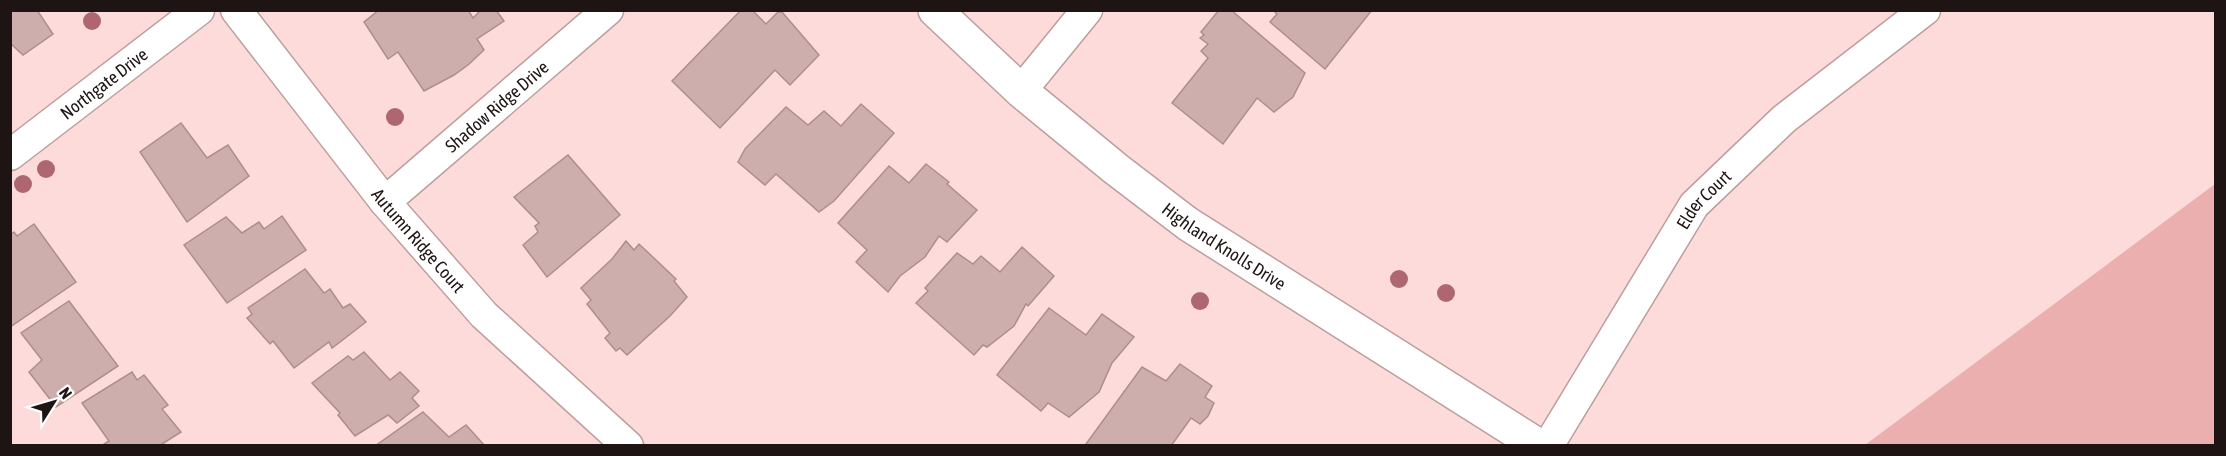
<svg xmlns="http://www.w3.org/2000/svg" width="2226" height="456" font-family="'Asap Condensed',sans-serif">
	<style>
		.green { fill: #eaafae }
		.building { fill: #ceaead; stroke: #ad8e8d; stroke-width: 1.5 }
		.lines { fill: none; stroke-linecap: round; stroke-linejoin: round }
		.minor-casing { stroke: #bd9e9d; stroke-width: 33 }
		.tertiary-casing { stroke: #bd9e9d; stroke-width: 36 }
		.minor { stroke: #fff; stroke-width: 30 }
		.tertiary { stroke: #fff; stroke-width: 33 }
		.tree { fill: #ae6770 }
		.labels { text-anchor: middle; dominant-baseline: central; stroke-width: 4.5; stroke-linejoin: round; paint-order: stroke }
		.street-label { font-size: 18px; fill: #1f1414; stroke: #fff }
	</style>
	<rect width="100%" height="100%" fill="#fddbda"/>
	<path class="green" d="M2215 184V445H1865Z"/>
	<g class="building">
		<path d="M10 10H37L53 34 23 55 10 43Z"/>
		<path d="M379 10H468L473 18 481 10H496L504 21 477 39 484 50 468 65 454 75 424 91 398 52 388 59 364 22Z"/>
		<path d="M741 10H752L766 24 778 12H782L819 55 790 85 775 70 720 128 672 81Z"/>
		<path d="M1219 10H1231L1305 73 1293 97 1274 112 1257 98 1223 144 1172 103 1208 58 1201 51 1208 44 1200 38 1204 35 1201 32Z"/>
		<path d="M1276 10H1372L1325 69 1270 22 1277 14 1275 12Z"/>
		<path d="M861 104 894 133 834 201 819 212 776 174 765 185 738 162 745 149 786 107 808 125 824 111 841 126Z"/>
		<path d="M181 123 207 158 228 145 249 176 187 222 140 152Z"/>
		<path d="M568 155 620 215 547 277 523 245 538 232 535 226 539 223 514 197Z"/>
		<path d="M926 164 949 182 947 184 977 210 947 242 939 236 925 257 900 276 888 292 856 262 867 250 838 223 889 166 909 183Z"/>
		<path d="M282 216 306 250 227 303 184 245 226 217 242 233 259 222 264 229Z"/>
		<path d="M34 224 76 282 10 327V235L14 232 17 236Z"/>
		<path d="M626 241 634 250 639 244 676 279 674 281 687 297 670 316 627 355 620 348 616 351 605 338 610 333 587 304 591 300 581 288 612 259Z"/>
		<path d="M1022 247 1054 276 1028 306 1026 304 1014 326 987 347 983 345 974 355 916 303 928 291 925 288 957 253 973 264 981 256 1000 272Z"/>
		<path d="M305 269 324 293 330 289 343 308 350 304 366 322 332 348 329 342 294 368 273 341 270 344 247 318 252 314 248 308Z"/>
		<path d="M69 301 118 366 56 407 29 372 42 360 21 333Z"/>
		<path d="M1049 308 1086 335 1102 314 1134 337 1112 363 1099 392 1069 417 1048 403 1041 411 997 375Z"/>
		<path d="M364 352 390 380 400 372 419 391 412 398 419 406 397 423 388 415 355 436 338 415 340 413 312 383 348 356 353 360Z"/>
		<path d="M1180 364 1212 386 1205 397 1214 403 1208 416 1200 424 1191 418 1171 446H1090L1086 444 1142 367 1166 381Z"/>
		<path d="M132 372 137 380 144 375 168 405 162 409 181 432 159 446H101L109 441 82 403Z"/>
		<path d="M423 412 449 437 466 425 485 446H375Z"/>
	</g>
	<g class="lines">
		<defs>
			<g id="minor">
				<path id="s1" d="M236 10 385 202 484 315 628 446"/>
				<path d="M1021 91 1087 10"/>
				<path id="s2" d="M10 155 199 10"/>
				<path id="s3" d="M385 202 608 10"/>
				<path id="s4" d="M1548 446 1694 205 1784 119 1925 10"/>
			</g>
			<g id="tertiary">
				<path id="s5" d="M935 10 1021 91 1116 169 1188 224 1539 446"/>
			</g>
		</defs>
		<use href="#minor" class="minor-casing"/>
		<use href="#tertiary" class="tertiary-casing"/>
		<use href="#minor" class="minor"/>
		<use href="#tertiary" class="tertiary"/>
	</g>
	<g class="tree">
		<circle cx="92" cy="21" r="9"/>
		<circle cx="395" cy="117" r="9"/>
		<circle cx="46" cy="169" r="9"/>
		<circle cx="23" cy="184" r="9"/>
		<circle cx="1399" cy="279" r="9"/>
		<circle cx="1446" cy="293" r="9"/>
		<circle cx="1200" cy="301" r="9"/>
	</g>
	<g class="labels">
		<g class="street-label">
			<text stroke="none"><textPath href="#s2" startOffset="118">Northgate Drive</textPath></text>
			<text stroke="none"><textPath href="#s3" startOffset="147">Shadow Ridge Drive</textPath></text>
			<text stroke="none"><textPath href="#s4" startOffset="292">Elder Court</textPath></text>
			<text stroke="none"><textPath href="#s1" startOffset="294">Autumn Ridge Court</textPath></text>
			<text stroke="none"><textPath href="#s5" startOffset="374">Highland Knolls Drive</textPath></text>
		</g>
	</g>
	<rect width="2226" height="456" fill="none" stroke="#1f1414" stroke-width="24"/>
	<g transform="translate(54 402) rotate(53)" stroke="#ffffff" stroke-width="4.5" paint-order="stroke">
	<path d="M0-4.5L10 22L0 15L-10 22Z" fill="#1f1414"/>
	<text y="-9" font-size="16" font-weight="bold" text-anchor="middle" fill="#1f1414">N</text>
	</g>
</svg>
